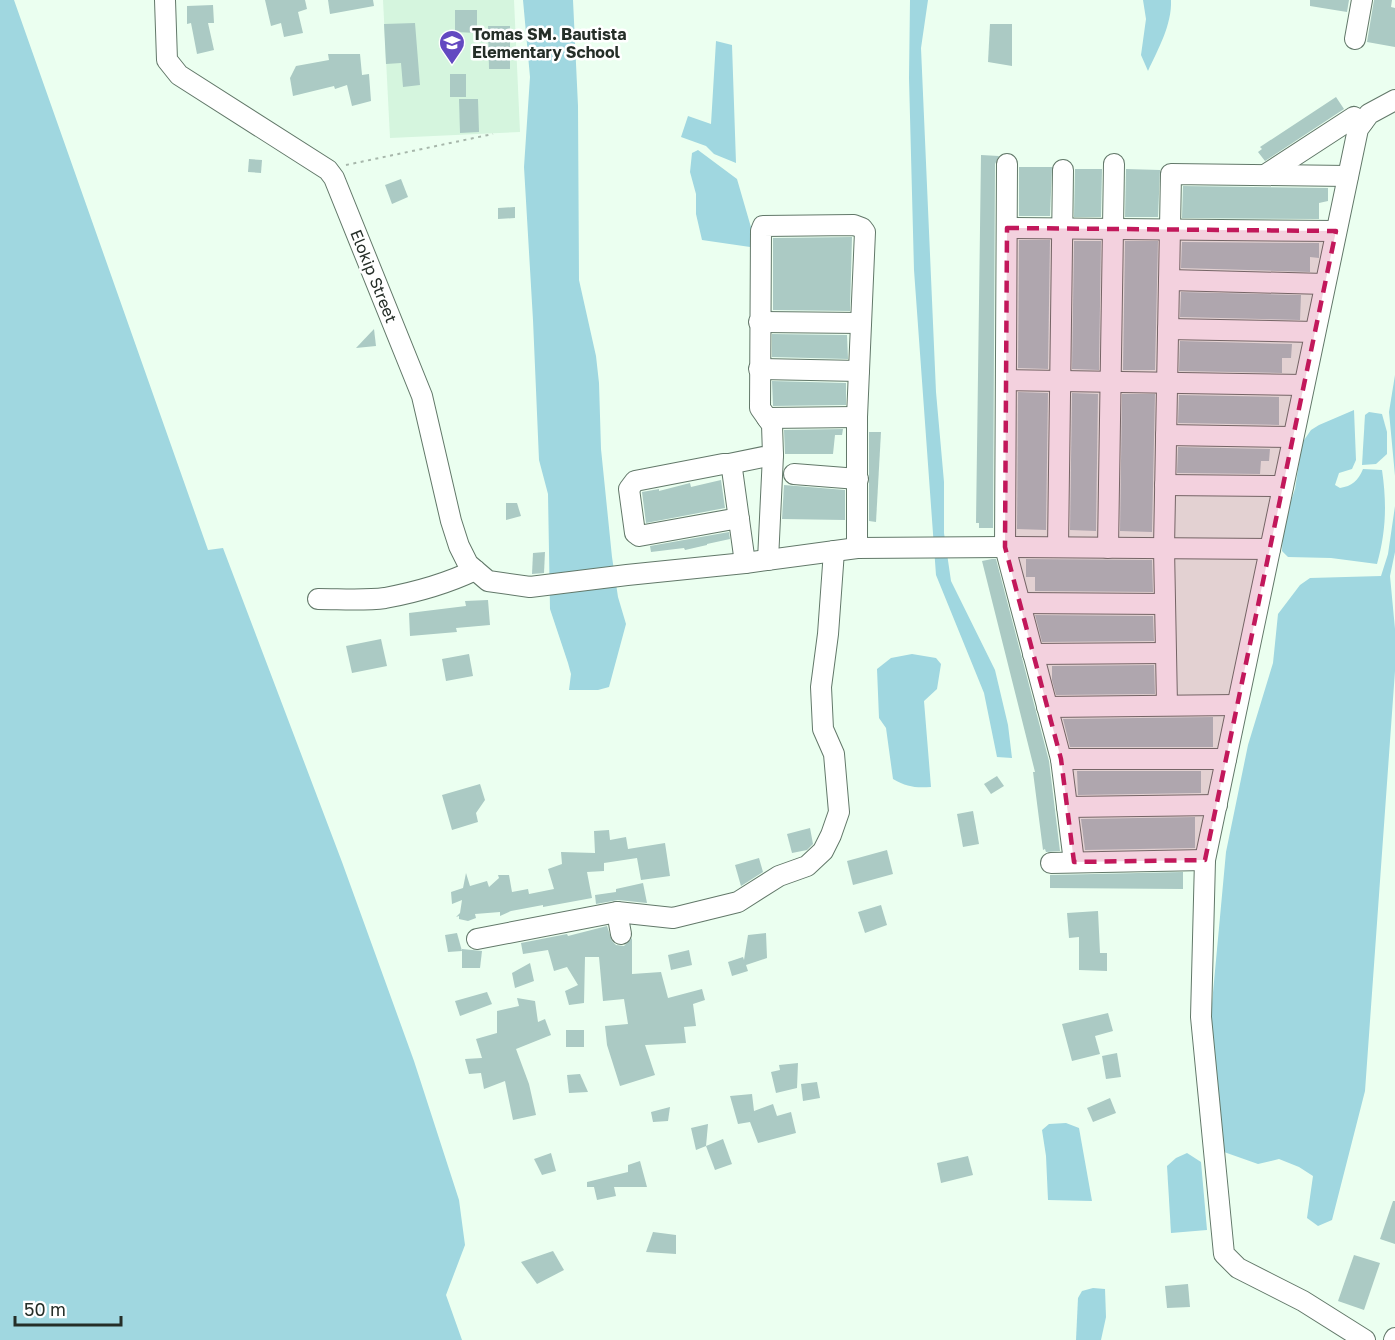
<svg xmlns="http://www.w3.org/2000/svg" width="1395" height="1340" font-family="'Golos Text',sans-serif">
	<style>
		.built { fill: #d5f5de }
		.water { fill: #a0d7e0 }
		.building { fill: #abcac4 }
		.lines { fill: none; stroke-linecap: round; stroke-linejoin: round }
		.minor-casing { stroke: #627869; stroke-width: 22 }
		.path { stroke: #a7b7ab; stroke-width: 2; stroke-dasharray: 3 4.5; stroke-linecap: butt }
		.minor { stroke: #fff; stroke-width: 20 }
		.marked { fill: #c2185b; fill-opacity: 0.2; stroke: #c2185b; stroke-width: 4.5; stroke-dasharray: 12 8; stroke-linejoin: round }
		.labels { text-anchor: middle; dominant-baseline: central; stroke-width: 5; stroke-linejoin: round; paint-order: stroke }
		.poi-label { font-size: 16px; font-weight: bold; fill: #252e28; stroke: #fff; text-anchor: start }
		.street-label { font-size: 16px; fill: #252e28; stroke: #fff }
	</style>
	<rect width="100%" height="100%" fill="#ebfff0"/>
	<path class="built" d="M383 0H514L520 132 390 138Z"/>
	<g class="water">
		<path d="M0 0H14L208 550 223 548 342 862 414 1061 459 1200 465 1245 446 1295 462 1340H0Z"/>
		<path d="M523 0H573L578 106 579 280 596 356 599 383 601 449 612 557 618 597 626 624 609 687 598 690H569L571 674 568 663 550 609 548 494 539 460 533 320 524 167 530 77Z"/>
		<path d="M910 0H928L921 48 936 392 944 482V533L951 581 995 670 1008 725 1012 758 997 757 984 693 936 575 914 270 909 78Z"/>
		<path d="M1143 0H1171C1172 25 1158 49 1148 71L1141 55 1146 19Z"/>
		<path d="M716 41 732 45 736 163 714 154 706 146 681 137 688 116 711 124Z"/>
		<path d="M698 150 737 179 757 248 702 240 696 214V194L690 172 692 153Z"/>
		<path d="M1395 375V476L1389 412Z"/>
		<path d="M1354 410 1356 460 1352 469 1339 473 1335 485 1340 488C1352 486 1358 481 1363 469L1382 470C1387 504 1386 532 1377 564L1331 558 1288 557 1282 551 1283 525 1295 489 1302 443 1311 430 1319 425Z"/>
		<path d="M1369 412 1382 414 1387 432V454L1376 464 1362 465 1365 415Z"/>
		<path d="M1395 506V552L1390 576 1395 629V671L1365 1091 1332 1220 1318 1226 1307 1218 1313 1176 1299 1167 1279 1159 1258 1164 1224 1152 1210 1025 1226 852 1248 745 1273 663 1278 614 1300 585 1310 578 1381 576 1388 554Z"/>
		<path d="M912 654 936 658 941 664 937 689 924 701 931 787C915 788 907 787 893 779L886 728 879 718 877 669 891 658Z"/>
		<path d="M1066 1123 1079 1128 1092 1201 1048 1200 1046 1156 1042 1130 1049 1124Z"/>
		<path d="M1187 1153 1201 1162 1207 1230 1171 1233 1167 1166 1176 1158Z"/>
		<path d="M1093 1288 1105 1289 1106 1317 1101 1340H1076L1078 1298 1082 1291Z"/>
	</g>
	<g class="building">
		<path d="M265 0H305L307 9 298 12 303 33 284 37 281 23 271 26Z"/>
		<path d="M328 0H373L374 6 330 14Z"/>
		<path d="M1310 0H1349L1347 12 1310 6Z"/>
		<path d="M1374 0H1392L1391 7 1395 8V47L1367 42Z"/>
		<path d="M213 5 214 23H208L214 50 197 54 191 23 187 24V6Z"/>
		<path d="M455 10H477V33L455 32Z"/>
		<path d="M415 23 420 85 403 87 401 63 386 64 384 24Z"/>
		<path d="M990 24H1012V66L988 62Z"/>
		<path d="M488 26H510V69H489Z"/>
		<path d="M328 54H360L362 75 369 74 371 101 352 106 347 85 335 89 334 86 293 96 290 78 296 66 329 60Z"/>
		<rect x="450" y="74" width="16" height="23"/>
		<path d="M1336 97 1344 109 1265 161 1258 152 1262 149 1260 147Z"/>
		<path d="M459 99H478L479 132 460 133Z"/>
		<path d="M981 155 999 156 995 164 993 528H979V523H976Z"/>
		<path d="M249 159 262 160 261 173 248 172Z"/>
		<path d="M1019 167H1052L1050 216H1019Z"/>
		<path d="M1075 169H1102L1101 217H1074Z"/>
		<path d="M1126 169 1160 170 1158 217H1125Z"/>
		<path d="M401 179 408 197 392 204 385 185Z"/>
		<path d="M1183 186 1328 188V201L1319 203V219L1182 218Z"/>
		<path d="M515 207V218L498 219V208Z"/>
		<path d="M852 237 850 311 773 310V238Z"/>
		<path d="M1019 240H1050L1048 369 1018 368Z"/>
		<path d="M1074 241H1101L1099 370 1072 369Z"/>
		<path d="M1125 241H1158L1155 370H1123Z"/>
		<path d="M1182 242 1319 243V258L1310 257V272L1181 268Z"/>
		<path d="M1181 292 1301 295 1300 320 1180 317Z"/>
		<path d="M374 329 376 346 356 348Z"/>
		<path d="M772 334 847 335 848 359 772 357Z"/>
		<path d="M1180 341 1292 344 1291 358H1282V373L1179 371Z"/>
		<path d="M772 381 846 383V405L773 406Z"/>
		<path d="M1018 392 1048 393 1046 530 1017 529Z"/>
		<path d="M1072 393 1098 394 1096 531 1070 530Z"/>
		<path d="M1122 394H1155L1152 532 1120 531Z"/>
		<path d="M1179 395 1279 397V425L1178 423Z"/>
		<path d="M843 429 842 435H835L833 454H785L784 430Z"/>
		<path d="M869 432H881L876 522 869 521Z"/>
		<path d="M1178 447 1270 449 1269 461H1261L1260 474 1177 473Z"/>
		<path d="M721 480 725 508 646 523 642 492 659 489V491L690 483 691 487Z"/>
		<path d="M784 485 845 490V520L782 519Z"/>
		<path d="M506 503H517L521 516 506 520Z"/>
		<path d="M729 532 730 539 707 544V545L685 550 684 548 651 552 650 546Z"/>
		<path d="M545 552 544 573 532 574 533 553Z"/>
		<path d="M992 559H996L1049 761 1060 851 1046 852 1045 849 1043 850 1033 772H1035L982 561Z"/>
		<path d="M1026 559 1152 560 1153 592 1035 591V577H1026Z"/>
		<path d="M488 600 490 625 456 628 457 632 410 636 409 613 466 606 465 601Z"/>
		<path d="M1035 615 1153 616 1154 641 1042 642Z"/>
		<path d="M381 639 387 666 352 673 346 646Z"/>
		<path d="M469 654 473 676 446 681 442 659Z"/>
		<path d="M1154 665 1155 694 1056 695 1052 680V666Z"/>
		<path d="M1213 717V747H1070L1063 719Z"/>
		<path d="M1077 771H1201V793L1078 795Z"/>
		<path d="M997 776 1004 786 991 794 984 784Z"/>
		<path d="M480 784 485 800 476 813 478 822 452 830 442 795Z"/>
		<path d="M973 811 979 844 963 847 957 814Z"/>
		<path d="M1195 817V848L1085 850 1081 819Z"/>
		<path d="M810 828 813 844 807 850 792 853 787 834Z"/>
		<path d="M609 830 610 840 626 837 628 849 665 843 670 876 641 880 637 858 604 863V871L587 872 592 898 543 907V905L511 911 500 916V912L475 914 476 918 468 921 459 919V916L456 917 460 913 462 900 452 904 451 892 463 888 466 873 470 886 487 881 489 887 499 878 498 875H509L512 892 528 889 529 894 554 889 548 869 562 864 561 852 595 853 594 831Z"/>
		<path d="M887 850 893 874 853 885 847 861Z"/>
		<path d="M759 858 763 872 741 886 735 865Z"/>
		<path d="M1183 872V889L1050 888V875Z"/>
		<path d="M643 883 647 903 618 900 596 904 595 895 616 892V889Z"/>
		<path d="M881 905 887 925 865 933 858 912Z"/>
		<path d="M1098 911 1100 953H1107V971L1079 970V937L1069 938 1067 913Z"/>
		<path d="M607 926 612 941 616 945 624 946 632 938V974L661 972 668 998 702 989 705 1000 693 1004 696 1026 684 1027 686 1043 645 1045 655 1075 620 1086 607 1045 605 1026 628 1024 624 999 603 1001 599 957H585L584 1003 569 1005 565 991 578 985 567 967 554 971 548 950 523 954 521 943 567 934 568 936Z"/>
		<path d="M457 933 462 951 448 952 445 935Z"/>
		<path d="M766 933 767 958 746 965 748 971 732 976 728 962 743 957 744 960 748 935Z"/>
		<path d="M462 949 482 951 480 968H462Z"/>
		<path d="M689 950 692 965 671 970 668 955Z"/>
		<path d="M530 963 534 981 515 988 512 973Z"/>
		<path d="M487 992 492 1004 460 1016 455 1001Z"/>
		<path d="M517 998 535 1001 538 1022 545 1019 551 1035 516 1049 529 1084 536 1115 513 1120 505 1081 484 1089 481 1073 469 1074 465 1059 482 1058 476 1039 497 1033V1011L519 1006Z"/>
		<path d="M1108 1013 1113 1031 1095 1036 1100 1054 1072 1061 1062 1024Z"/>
		<rect x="566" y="1030" width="18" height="17"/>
		<path d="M1117 1053 1121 1077 1106 1079 1102 1056Z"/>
		<path d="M798 1063 797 1088 776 1093 771 1072 780 1070 779 1065Z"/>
		<path d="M580 1074 588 1092 569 1093 567 1075Z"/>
		<path d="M817 1082 820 1098 803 1101 801 1084Z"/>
		<path d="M752 1094 754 1111 773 1104 777 1116 791 1112 796 1133 758 1143 750 1122 738 1124 730 1096Z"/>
		<path d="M1110 1098 1116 1113 1093 1122 1087 1108Z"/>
		<path d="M670 1107 668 1121 653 1122 651 1112Z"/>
		<path d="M708 1124 706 1146 696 1150 691 1128Z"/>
		<path d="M723 1139 732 1164 715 1170 706 1146Z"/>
		<path d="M551 1153 556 1171 542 1175 534 1159Z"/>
		<path d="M968 1156 973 1175 941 1183 937 1163Z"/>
		<path d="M640 1161 647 1187H614L616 1196 597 1200 594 1187H587V1182L628 1172V1165Z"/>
		<path d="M1393 1201H1395V1244L1380 1239Z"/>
		<path d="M653 1232 676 1235V1254L646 1252Z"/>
		<path d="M553 1251 564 1270 537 1284 521 1262Z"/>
		<path d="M1354 1255 1380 1263 1364 1310 1338 1301Z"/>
		<path d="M1188 1284 1190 1307 1167 1308 1165 1286Z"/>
	</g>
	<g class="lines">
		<defs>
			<g id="minor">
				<path d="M165 0 167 60 179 75 328 170 334 178 422 396 451 521 459 546 468 564 488 581 530 587 627 575 745 563 857 548 1005 547 1270 549"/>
				<path d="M1355 39 1362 0"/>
				<path d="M1007 164 1005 547 1061 759 1074 862"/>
				<path d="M1265 175 1354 117 1363 122"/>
				<path d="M1007 228 1336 231"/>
				<path d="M1169 280 1325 284"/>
				<path d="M759 322 861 323"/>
				<path d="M1168 329 1315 332"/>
				<path d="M759 369 859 371"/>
				<path d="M1006 380 1304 385"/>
				<path d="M767 418 857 417"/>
				<path d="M1166 435 1293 437"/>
				<path d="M729 464 773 455 772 425 760 408 761 231 763 226 854 225 862 228 865 232 857 417V548"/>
				<path d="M794 474 858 479"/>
				<path d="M1165 485 1283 486"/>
				<path d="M739 518 639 536 635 533 629 489 635 481 723 464H729L732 469 745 563"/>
				<path d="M1058 547 1063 170"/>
				<path d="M1108 548 1114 164"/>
				<path d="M768 560 773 455"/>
				<path d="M318 599C340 599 364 601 385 598 417 592 446 584 475 570"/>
				<path d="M1020 603 1165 604"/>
				<path d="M1033 654 1166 653"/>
				<path d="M1167 705 1164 548 1171 174 1348 176"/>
				<path d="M1047 707 1237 705"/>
				<path d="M1061 759H1226"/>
				<path d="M1067 807 1217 805"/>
				<path d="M1051 863 1205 860"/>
				<path d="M617 912 621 934"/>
				<path d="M477 939 617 912 673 918 738 902 779 876 807 866 823 851 831 835 839 812 834 754 823 729 821 687 828 634 834 551"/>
				<path d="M1365 1340 1303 1301 1238 1268 1224 1254 1201 1017 1205 860 1358 129 1369 114 1395 100"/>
				<path d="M1394 1340 1395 1338"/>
			</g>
		</defs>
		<use href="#minor" class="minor-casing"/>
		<path class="path" d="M346 165 493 134"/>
		<use href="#minor" class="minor"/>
	</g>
	<path class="marked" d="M1007 228 1336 231 1205 860 1074 862 1061 759 1005 547Z"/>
	<defs>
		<symbol id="school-pin" viewBox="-11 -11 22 30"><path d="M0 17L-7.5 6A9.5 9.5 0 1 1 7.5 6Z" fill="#6349c1" stroke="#fff"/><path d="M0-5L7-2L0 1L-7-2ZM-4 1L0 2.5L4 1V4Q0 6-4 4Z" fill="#fff"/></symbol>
	</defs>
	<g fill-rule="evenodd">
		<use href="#school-pin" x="437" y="28" width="30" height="40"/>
	</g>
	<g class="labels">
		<g class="poi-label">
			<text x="472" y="34">Tomas SM. Bautista<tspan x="472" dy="18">Elementary School</tspan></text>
		</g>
		<g class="street-label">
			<text transform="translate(374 276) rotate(68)">Elokip Street</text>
		</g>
	</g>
	<path d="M15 1316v9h106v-9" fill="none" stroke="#252e28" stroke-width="3"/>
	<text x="24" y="1316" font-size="18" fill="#252e28" stroke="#ffffff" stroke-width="4.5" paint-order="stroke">50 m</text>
</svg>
